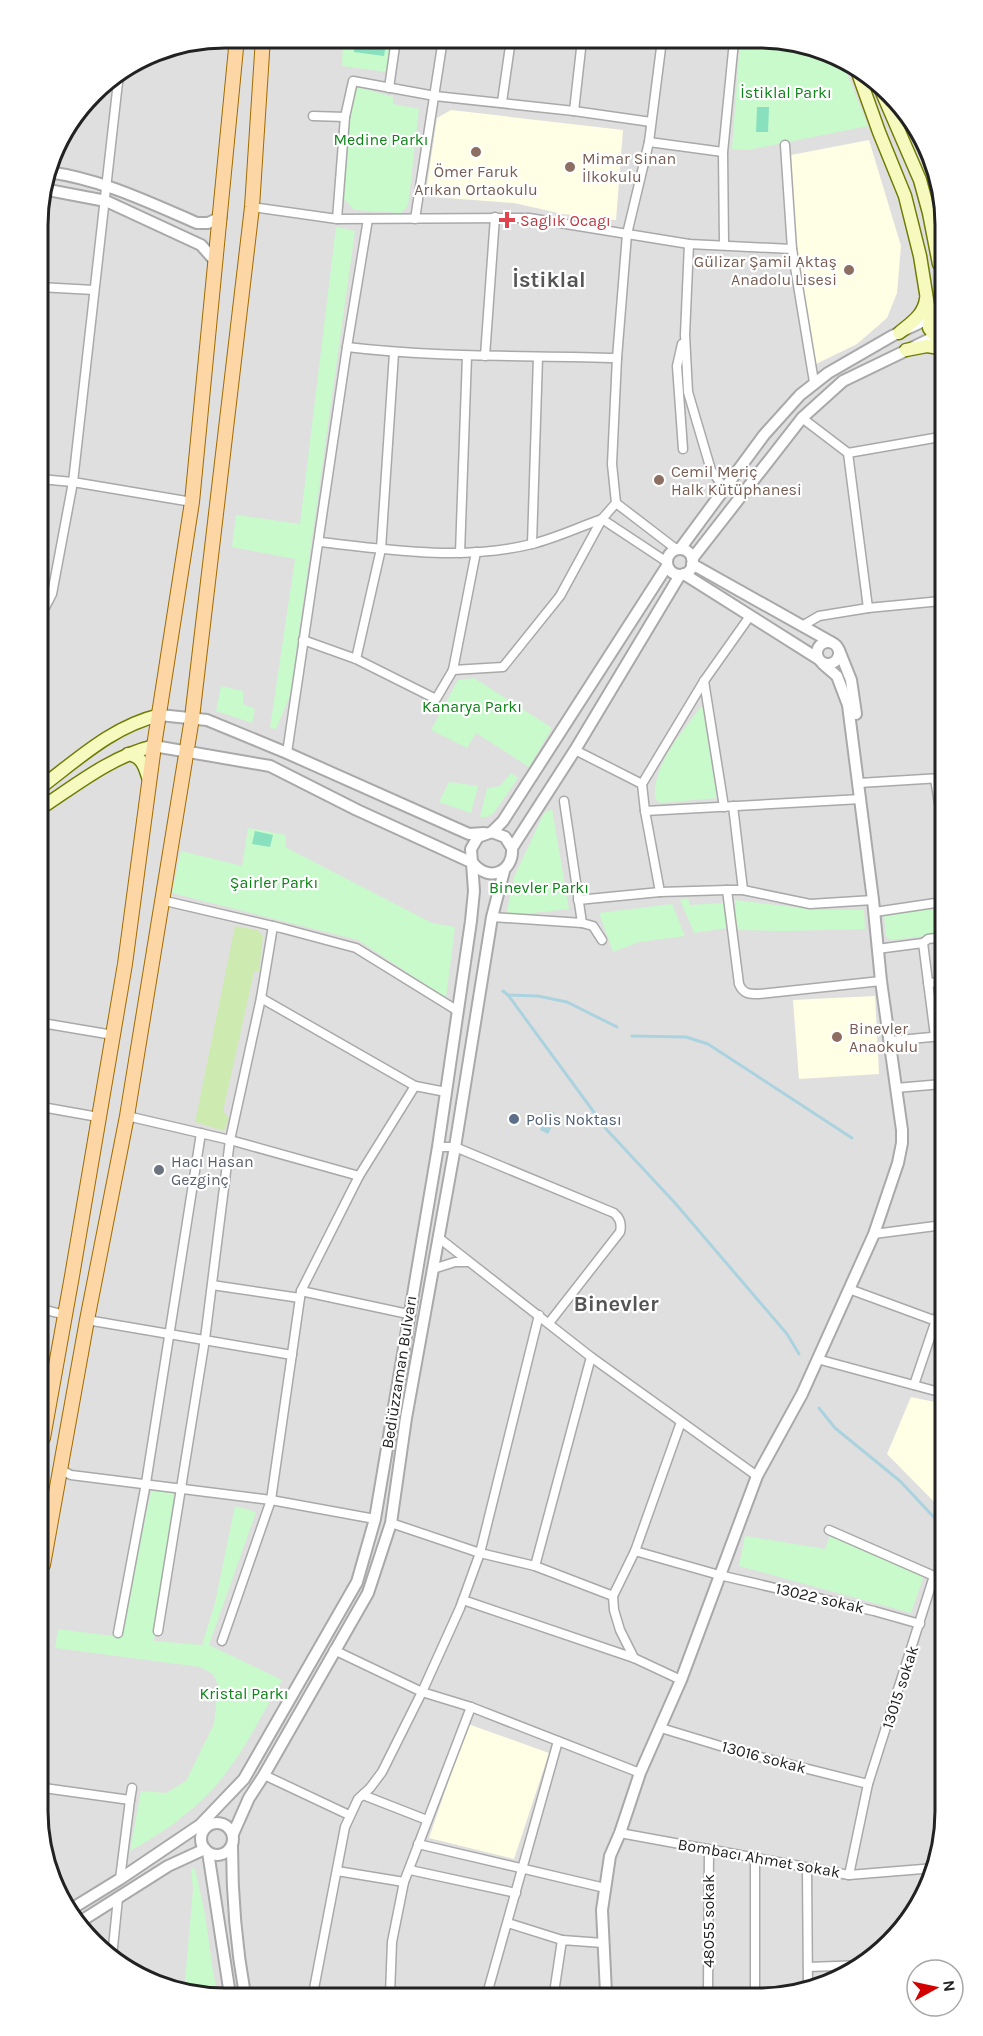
<svg xmlns="http://www.w3.org/2000/svg" width="983" height="2036" font-family="Karla,sans-serif">
	<style>
		.residential { fill: #e0dfdf }
		.education { fill: #ffffe5 }
		.grass { fill: #cdebb0 }
		.park { fill: #c8facc }
		.pitch { fill: #88e0be }
		.water { fill: #aad3df }
		.lines { fill: none; stroke-linecap: round; stroke-linejoin: round }
		.stream { stroke: #aad3df; stroke-width: 3 }
		.minor-casing { stroke: #a9a9a9; stroke-width: 11 }
		.tertiary-casing { stroke: #a9a9a9; stroke-width: 14 }
		.secondary-casing { stroke: #707d05; stroke-width: 15 }
		.primary-casing { stroke: #a06b00; stroke-width: 16 }
		.minor { stroke: #fff; stroke-width: 8 }
		.tertiary { stroke: #fff; stroke-width: 10 }
		.secondary { stroke: #f7fabf; stroke-width: 12 }
		.primary { stroke: #fcd6a4; stroke-width: 14 }
		.education-dot { fill: #8d6e63; stroke: #fff; stroke-width: 2 }
		.health-dot { fill: #e0444e; stroke: #fff; stroke-width: 2 }
		.service-dot { fill: #5c6f8a; stroke: #fff; stroke-width: 2 }
		.worship-dot { fill: #6b7280; stroke: #fff; stroke-width: 2 }
		.labels { text-anchor: middle; dominant-baseline: central; stroke-width: 4.5; stroke-linejoin: round; paint-order: stroke }
		.park-label { font-size: 16px; fill: #0c8416; stroke: #fff }
		.education-label { font-size: 16px; fill: #785e54; stroke: #fff; text-anchor: start }
		.health-label { font-size: 16px; fill: #be3a42; stroke: #fff; text-anchor: start }
		.service-label { font-size: 16px; fill: #4e5e75; stroke: #fff; text-anchor: start }
		.worship-label { font-size: 16px; fill: #5b616d; stroke: #fff; text-anchor: start }
		.street-label { font-size: 16px; fill: #222; stroke: #fff }
		.district-label { font-size: 22px; font-weight: bold; fill: #555; stroke: #fff }
		.rim { fill: none; stroke: #222; stroke-width: 3 }
	</style>
	<rect width="100%" height="100%" fill="#f2efe9"/>
	<path class="residential" d="M225 38 794 41 882 84 914 121 939 176 945 1823 931 1882 906 1925 862 1967 807 1992 189 1995 101 1952 63 1905 44 1860 39 201 57 142 101 84 154 52Z"/>
	<g class="education">
		<path d="M451 110 623 130 616 220 563 214 514 203 433 197 427 185 437 118Z"/>
		<path d="M869 140 901 246 897 293 887 318 857 344 812 366 791 221V155Z"/>
		<path d="M875 996 879 1074 799 1079 793 1000Z"/>
		<path d="M911 1397 944 1404V1512L887 1454Z"/>
		<path d="M468 1724 549 1753 514 1859 429 1838Z"/>
	</g>
	<path class="grass" d="M235 926 258 930 263 936 259 971 254 972 223 1111 229 1118 224 1131 195 1122Z"/>
	<g class="park">
		<path d="M343 38 392 39 387 72 342 66Z"/>
		<path d="M740 41H794L844 66 868 126 748 150 732 149Z"/>
		<path d="M355 86 393 97V104L419 109 408 206 401 213 354 210 342 197 349 126Z"/>
		<path d="M336 227 355 231 290 696 276 729 270 728 295 559 232 547 236 515 300 524Z"/>
		<path d="M474 678 552 728 529 767 476 733 467 748 431 730 458 680Z"/>
		<path d="M221 686 243 691V704L255 709 252 723 216 711Z"/>
		<path d="M702 705 717 798 660 803 655 799C652 764 683 732 702 705Z"/>
		<path d="M511 773 518 778 493 814 486 817H480L487 788 500 786Z"/>
		<path d="M449 782 478 786 471 813 439 802Z"/>
		<path d="M552 809 569 909 506 916 514 877 544 813Z"/>
		<path d="M248 828 286 835 285 847 432 923 455 927 446 998 358 940 172 893 181 851 242 866Z"/>
		<path d="M688 898 690 905 723 903 727 928 694 933 680 900Z"/>
		<path d="M735 900 817 910H864L865 929 784 931 737 930Z"/>
		<path d="M672 904 685 936 639 942 613 952 599 913Z"/>
		<path d="M942 908V934L890 940 886 936 884 914Z"/>
		<path d="M152 1487 175 1491 154 1641 202 1645 215 1603 235 1506 256 1512 209 1645 282 1680C259 1719 238 1765 205 1797 183 1819 157 1836 130 1851L141 1791 166 1793 186 1781 214 1724 218 1685 213 1674 200 1667 55 1648 58 1629 120 1637Z"/>
		<path d="M831 1533 926 1570 911 1613 739 1566 745 1536 825 1549Z"/>
		<path d="M191 1868 195 1869 205 1914 213 1972 218 1995H189L170 1985 180 1987 185 1981 193 1890Z"/>
	</g>
	<g class="pitch">
		<path d="M355 38 387 39 384 56 354 52Z"/>
		<path d="M757 107H769L768 132H756Z"/>
		<path d="M255 831 273 835 270 847 252 844Z"/>
	</g>
	<path class="water" d="M545 1111 554 1112V1123L548 1134 540 1130 544 1122 541 1118Z"/>
	<g class="lines">
		<g class="stream">
			<path d="M503 991 508 995 607 1130 675 1203 787 1334 799 1354"/>
			<path d="M508 995 538 996 567 1002 617 1027"/>
			<path d="M632 1036 686 1037 708 1044 852 1138"/>
			<path d="M819 1408 835 1428 900 1481 944 1528"/>
		</g>
		<defs>
			<g id="minor">
				<path d="M106 82 118 83"/>
				<path d="M389 88 396 39"/>
				<path d="M502 102 511 39"/>
				<path d="M574 111 582 40"/>
				<path d="M313 116 345 117"/>
				<path d="M649 142 723 152"/>
				<path d="M785 145 792 249 814 382"/>
				<path d="M252 207 337 219 529 218 689 244 792 249"/>
				<path d="M337 219 345 117 353 81 435 96 574 111 651 122"/>
				<path d="M415 219 443 39"/>
				<path d="M689 244 685 335 688 392 711 470 725 489"/>
				<path d="M724 244 723 152 734 41"/>
				<path d="M39 287 94 290"/>
				<path d="M682 344 677 366 683 449"/>
				<path d="M347 347C437 358 527 355 617 358"/>
				<path d="M485 356 495 217"/>
				<path d="M802 418 848 453 868 608"/>
				<path d="M848 453 940 437"/>
				<path d="M40 479 73 482 192 502"/>
				<path d="M616 503 676 549"/>
				<path d="M602 519 667 562"/>
				<path d="M320 542C389 550 463 561 532 544 556 538 579 527 602 519"/>
				<path d="M532 544 538 357"/>
				<path d="M460 553 467 356"/>
				<path d="M40 617 52 594 73 482 119 73"/>
				<path d="M802 626 819 616 868 608 941 601"/>
				<path d="M303 640 356 659 436 699 453 670 476 552"/>
				<path d="M356 659 381 549 394 353"/>
				<path d="M453 670 503 667 560 596 602 519 616 503 612 464 617 358 627 234 649 142 662 40"/>
				<path d="M704 681 724 807"/>
				<path d="M575 750 642 784"/>
				<path d="M287 753 347 347 368 219"/>
				<path d="M935 779 941 815"/>
				<path d="M859 783 941 778"/>
				<path d="M564 801 582 923 593 926 602 940"/>
				<path d="M733 806 743 890"/>
				<path d="M645 811 861 799"/>
				<path d="M727 890 739 984C743 994 749 994 759 994L881 981"/>
				<path d="M660 892 645 811 642 784 704 681 750 616"/>
				<path d="M161 900 281 928 356 948 458 1011"/>
				<path d="M578 900 660 892 727 890H743L810 904 873 900"/>
				<path d="M875 912 942 902"/>
				<path d="M492 917 582 923"/>
				<path d="M923 943 935 1036"/>
				<path d="M877 949 923 943 928 939 942 937"/>
				<path d="M928 983 942 982"/>
				<path d="M261 998 415 1086"/>
				<path d="M42 1023 113 1035"/>
				<path d="M889 1041 942 1036"/>
				<path d="M896 1088 942 1084"/>
				<path d="M42 1107 98 1117"/>
				<path d="M127 1116 230 1140 359 1176 415 1086 446 1092"/>
				<path d="M438 1147H455L614 1213C620 1218 622 1224 620 1232L549 1323"/>
				<path d="M874 1234 943 1225"/>
				<path d="M439 1238 591 1357 757 1476"/>
				<path d="M433 1269 455 1262H467"/>
				<path d="M212 1285 300 1298"/>
				<path d="M849 1289 936 1321"/>
				<path d="M301 1291 408 1314"/>
				<path d="M42 1309 65 1315"/>
				<path d="M87 1320 292 1355"/>
				<path d="M817 1359 943 1393"/>
				<path d="M914 1385 937 1317 943 1309"/>
				<path d="M61 1470 71 1475 271 1500 375 1519"/>
				<path d="M391 1523 480 1553 535 1566 613 1596"/>
				<path d="M829 1530 934 1576 868 1784 849 1875"/>
				<path d="M635 1551 719 1575 874 1611 920 1624"/>
				<path d="M535 1566 591 1357"/>
				<path d="M463 1600 634 1658 681 1680"/>
				<path d="M158 1631 205 1339 230 1140 261 998 273 926"/>
				<path d="M118 1633 146 1483 201 1133"/>
				<path d="M222 1641 271 1500 301 1291 359 1176"/>
				<path d="M334 1650 422 1692 471 1707 640 1773"/>
				<path d="M634 1658 620 1630 614 1610 613 1596 635 1551 681 1422"/>
				<path d="M661 1728 740 1752 868 1784"/>
				<path d="M264 1775 349 1815"/>
				<path d="M44 1788 130 1800 120 1879"/>
				<path d="M363 1795 427 1820"/>
				<path d="M130 1800 132 1788"/>
				<path d="M620 1833 849 1875 935 1868"/>
				<path d="M418 1844 605 1888"/>
				<path d="M755 1857V1992"/>
				<path d="M807 1868 808 1991"/>
				<path d="M410 1870 516 1893"/>
				<path d="M337 1871 404 1882"/>
				<path d="M508 1923 562 1940"/>
				<path d="M112 1957 118 1898"/>
				<path d="M808 1967 864 1965"/>
				<path d="M708 1992 709 1849"/>
				<path d="M554 1993 562 1940 603 1943"/>
				<path d="M313 1994 345 1827 358 1799 370 1788 382 1772 422 1692 460 1608 480 1553 539 1315"/>
				<path d="M390 1994 392 1942 404 1882 471 1707"/>
				<path d="M487 1994 558 1741"/>
			</g>
			<g id="tertiary">
				<path d="M48 172C101 179 148 202 197 223H208L221 217"/>
				<path d="M43 189 106 201 201 245 216 262"/>
				<path d="M680 549 764 435 800 395 828 373 892 336 930 318 939 310"/>
				<circle cx="680" cy="562" r="13"/>
				<path d="M692 559 802 418 843 381 934 337 940 340"/>
				<path d="M692 564 831 642"/>
				<path d="M684 574 817 658"/>
				<circle cx="828" cy="653" r="11"/>
				<path d="M839 650 851 680 856 714"/>
				<path d="M160 715 207 720 287 753 469 834 484 833"/>
				<path d="M154 746 270 766 357 810 473 863C489 883 514 872 512 848L575 750 680 575"/>
				<path d="M492 832 505 837 512 848"/>
				<circle cx="217" cy="1839" r="16"/>
				<path d="M233 1834 249 1798 264 1775 368 1593 391 1523 406 1418 455 1147 492 917 504 871"/>
				<path d="M232 1846C232 1896 236 1945 245 1995"/>
				<path d="M208 1852 230 1995"/>
				<path d="M68 1911 120 1879 200 1825 244 1779 357 1582 375 1519 438 1147 471 921 474 891 471 849 478 837 492 832 503 821 667 566"/>
				<path d="M78 1923 168 1866 205 1849"/>
				<path d="M606 1993 602 1910 610 1856 620 1833 640 1773 681 1680 757 1476 802 1394 874 1234 898 1163 902 1143V1130L881 981 873 900 848 705 837 676 823 664"/>
			</g>
			<g id="secondary">
				<path d="M858 73 879 132 905 196 920 256 930 318 929 328 940 343"/>
				<path d="M878 83 920 180 929 213 939 264"/>
				<path d="M899 333C911 323 924 315 926 299"/>
				<path d="M906 350 927 346 940 348"/>
				<path d="M128 754C143 756 145 768 149 780"/>
				<path d="M41 787C78 759 113 726 160 715"/>
				<path d="M41 808C76 785 112 756 154 746"/>
			</g>
			<g id="primary">
				<path d="M43 1438 72 1276 125 964 154 746 192 502 237 38"/>
				<path d="M43 1565 87 1320 127 1116 192 718 252 207 263 38"/>
			</g>
		</defs>
		<use href="#minor" class="minor-casing"/>
		<use href="#tertiary" class="tertiary-casing"/>
		<use href="#secondary" class="secondary-casing"/>
		<use href="#primary" class="primary-casing"/>
		<use href="#minor" class="minor"/>
		<use href="#tertiary" class="tertiary"/>
		<use href="#secondary" class="secondary"/>
		<use href="#primary" class="primary"/>
	</g>
	<g class="education-dot">
		<circle cx="476" cy="152" r="6"/>
		<circle cx="570" cy="167" r="6"/>
		<circle cx="849" cy="270" r="6"/>
		<circle cx="659" cy="480" r="6"/>
		<circle cx="837" cy="1037" r="6"/>
	</g>
	<path class="health-dot" d="M504 211h6v6h6v6h-6v6h-6v-6h-6v-6h6z"/>
	<circle class="service-dot" cx="514" cy="1119" r="6"/>
	<circle class="worship-dot" cx="159" cy="1170" r="6"/>
	<g class="labels">
		<g class="park-label">
			<text x="786" y="92">İstiklal Parkı</text>
			<text x="381" y="139">Medine Parkı</text>
			<text x="472" y="706">Kanarya Parkı</text>
			<text x="274" y="882">Şairler Parkı</text>
			<text x="539" y="887">Binevler Parkı</text>
			<text x="244" y="1693">Kristal Parkı</text>
		</g>
		<g class="education-label">
			<text x="582" y="158">Mimar Sinan<tspan x="582" dy="18">İlkokulu</tspan></text>
			<text x="476" y="171" text-anchor="middle">Ömer Faruk<tspan x="476" dy="18">Arıkan Ortaokulu</tspan></text>
			<text x="837" y="261" text-anchor="end">Gülizar Şamil Aktaş<tspan x="837" dy="18">Anadolu Lisesi</tspan></text>
			<text x="671" y="471">Cemil Meriç<tspan x="671" dy="18">Halk Kütüphanesi</tspan></text>
			<text x="849" y="1028">Binevler<tspan x="849" dy="18">Anaokulu</tspan></text>
		</g>
		<g class="health-label">
			<text x="520" y="220">Saglık Ocagı</text>
		</g>
		<g class="service-label">
			<text x="526" y="1119">Polis Noktası</text>
		</g>
		<g class="worship-label">
			<text x="171" y="1161">Hacı Hasan<tspan x="171" dy="18">Gezginç</tspan></text>
		</g>
		<g class="street-label">
			<text transform="translate(399 1372) rotate(-81)">Bediüzzaman Bulvarı</text>
			<text transform="translate(820 1598) rotate(13)">13022 sokak</text>
			<text transform="translate(900 1687) rotate(-72)">13015 sokak</text>
			<text transform="translate(764 1757) rotate(15)">13016 sokak</text>
			<text transform="translate(759 1858) rotate(10)">Bombacı Ahmet sokak</text>
			<text transform="translate(708 1921) rotate(-90)">48055 sokak</text>
		</g>
		<g class="district-label">
			<text x="549" y="280">İstiklal</text>
			<text x="616" y="1304">Binevler</text>
		</g>
	</g>
	<path d="M0 0H983V2036H0ZM225 48H758A177 177 0 0 1 935 225V1811A177 177 0 0 1 758 1988H225A177 177 0 0 1 48 1811V225A177 177 0 0 1 225 48Z" fill="#fff" fill-rule="evenodd"/>
	<path class="rim" d="M225 48H758A177 177 0 0 1 935 225V1811A177 177 0 0 1 758 1988H225A177 177 0 0 1 48 1811V225A177 177 0 0 1 225 48Z"/>
	<g transform="translate(935 1988) rotate(82)"><circle r="28" fill="#ffffff" stroke="#a7a7a7" stroke-width="1.5"/>
	<path d="M0-4.5L10 22L0 15L-10 22Z" fill="#d40000"/>
	<text y="-9" font-size="16" font-weight="bold" text-anchor="middle" fill="#222222">N</text>
	</g>
</svg>
